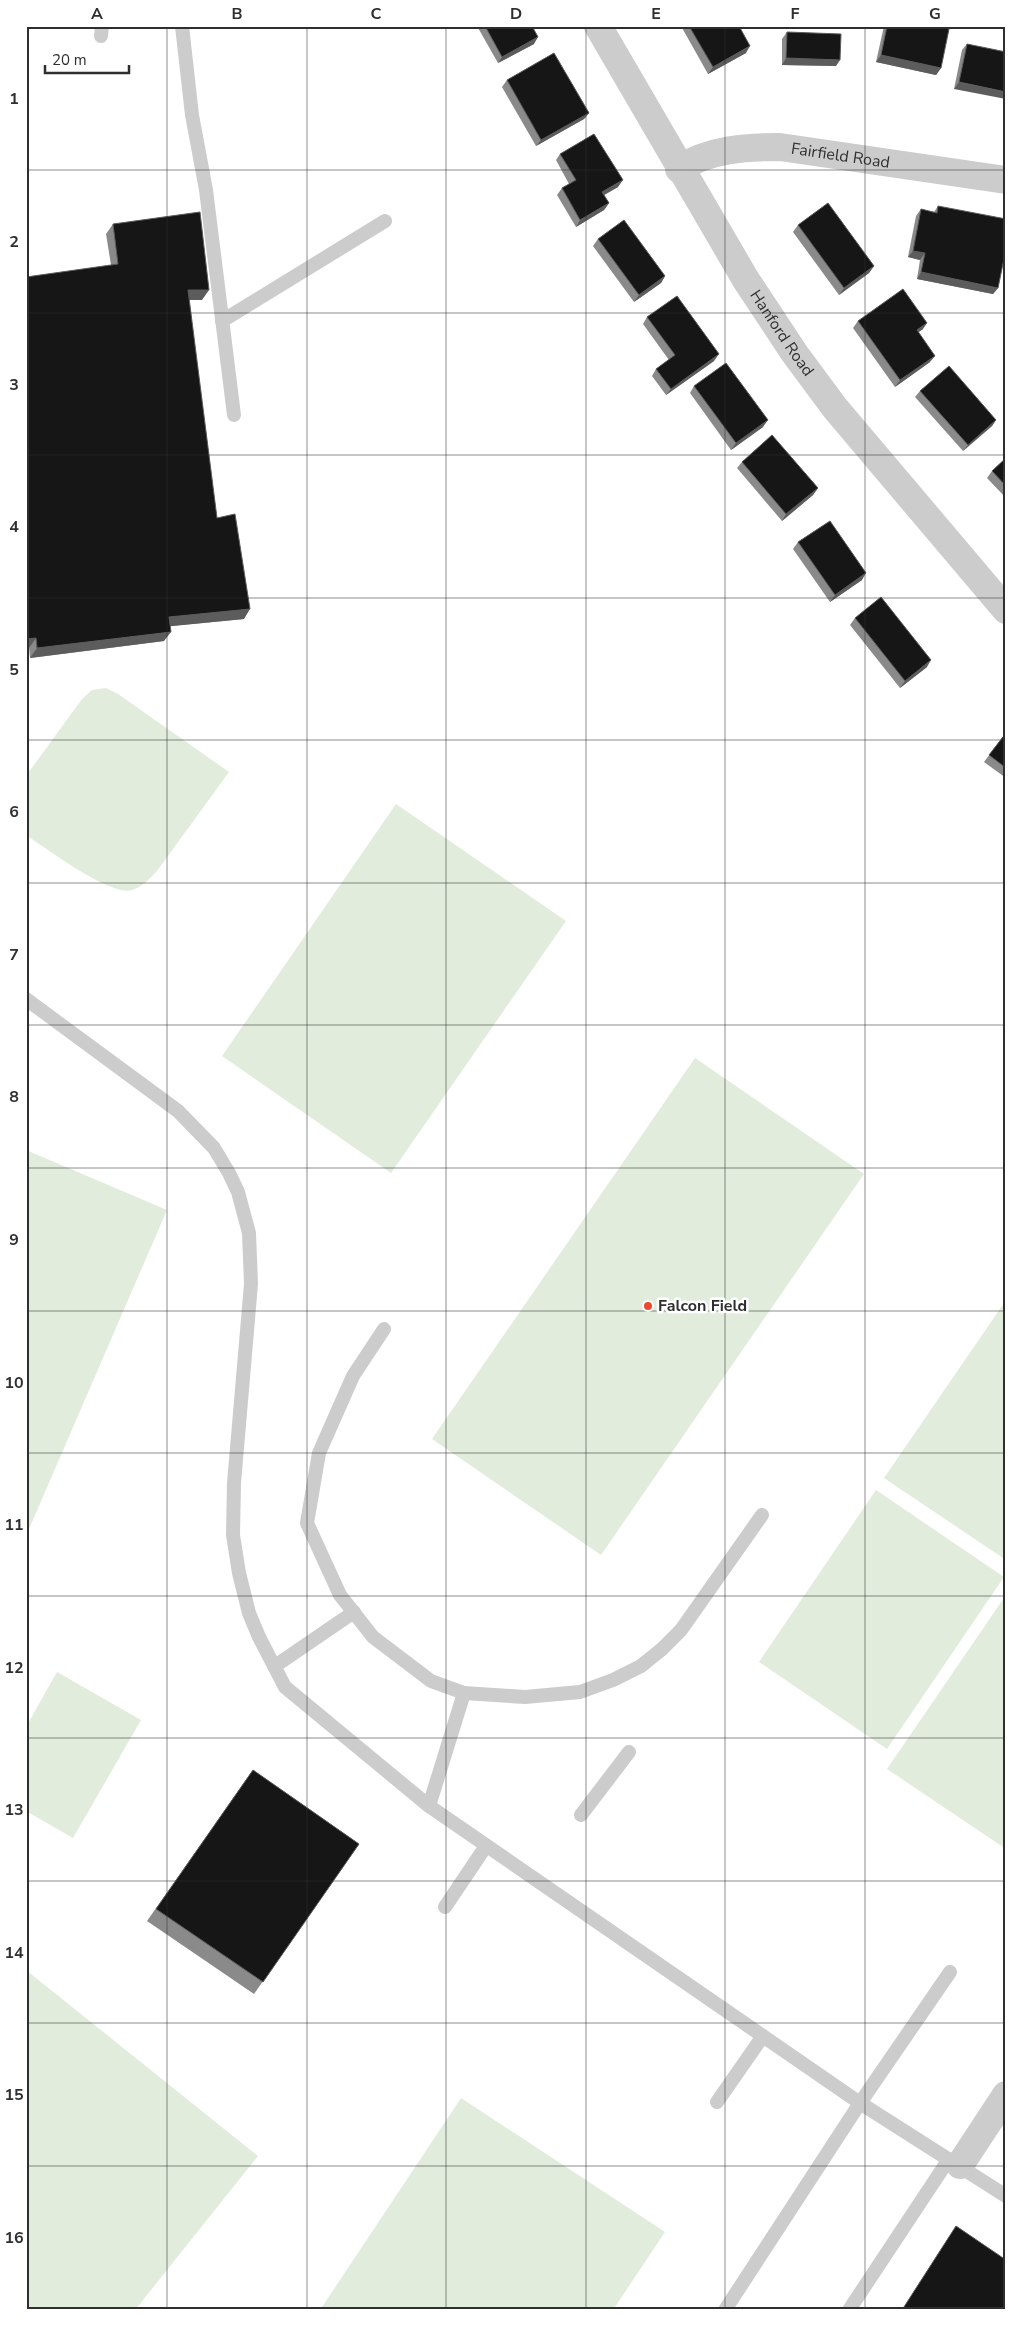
<svg xmlns="http://www.w3.org/2000/svg" width="1032" height="2336" font-family="'Nunito Sans',sans-serif">
	<style>
		.pitch { fill: #e1ecdc }
		.lines { fill: none; stroke-linecap: round; stroke-linejoin: round }
		.service { stroke: #ccc; stroke-width: 14 }
		.minor { stroke: #ccc; stroke-width: 28 }
		.wall { fill: #8a8a8a }
		.shaded-wall { fill: #5c5c5c }
		.building { fill: #161616; stroke: #5c5c5c }
		.grid { fill: none; stroke: #2f2f2f; stroke-width: 1; stroke-opacity: 0.55 }
		.poi-dot { fill: #ea492c; stroke: #fff; stroke-width: 2 }
		.labels { text-anchor: middle; dominant-baseline: central; stroke-width: 5; stroke-linejoin: round; paint-order: stroke }
		.street-label { font-size: 16px; fill: #2f2f2f; stroke: #fff }
		.poi-label { font-size: 16px; font-weight: bold; fill: #2f2f2f; stroke: #fff; text-anchor: start }
		.neatline { fill: none; stroke: #2f2f2f; stroke-width: 2 }
		.grid-label { font-size: 16px; text-anchor: middle; font-weight: bold; fill: #2f2f2f }
	</style>
	<rect width="100%" height="100%" fill="#fff"/>
	<g class="pitch">
		<path d="M106 688 118 694 229 772 157 871C149 879 142 887 132 890 111 897 46 848 26 835V776L82 699 92 690Z"/>
		<path d="M396 804 566 921 391 1173 222 1056Z"/>
		<path d="M695 1058 864 1174 601 1555 432 1439Z"/>
		<path d="M26 1150 167 1210 26 1536Z"/>
		<path d="M1002 1306 1006 1308V1560L884 1478Z"/>
		<path d="M876 1490 1004 1577 887 1749 759 1662Z"/>
		<path d="M1006 1595V1849L887 1769Z"/>
		<path d="M57 1672 141 1720 73 1838 26 1811V1727Z"/>
		<path d="M26 1970 258 2156 135 2310H26Z"/>
		<path d="M461 2098 665 2232 613 2310H320Z"/>
	</g>
	<g class="lines">
		<g class="service">
			<path d="M182 26 192 115 206 190 234 415"/>
			<path d="M101 36 102 26"/>
			<path d="M222 321 385 221"/>
			<path d="M26 999 178 1111 214 1148 229 1173 238 1192 249 1233 251 1284 234 1483 233 1535 239 1573 249 1613 259 1637 285 1687 429 1806 860 2103 1006 2196"/>
			<path d="M384 1329 353 1376 319 1453 307 1523 340 1595 373 1637 431 1681 464 1693 525 1697 580 1692 613 1680 641 1666 662 1649 681 1630 762 1515"/>
			<path d="M275 1666 354 1612"/>
			<path d="M429 1806 464 1693"/>
			<path d="M581 1815 629 1752"/>
			<path d="M445 1907 486 1846"/>
			<path d="M717 2102 763 2036"/>
			<path d="M725 2310 860 2103 950 1972"/>
			<path d="M849 2310 949 2159"/>
		</g>
		<g class="minor">
			<path id="s1" d="M598 26 746 280 795 354 835 408 1006 610"/>
			<path id="s2" d="M679 169C709 149 746 147 780 147L1006 180"/>
			<path d="M960 2165 1006 2095"/>
		</g>
	</g>
	<g class="wall">
		<path d="M477 26H532L534 44 498 63Z"/>
		<path d="M681 26H739L746 53 708 74Z"/>
		<path d="M884 26H936L941 68 936 75 876 62Z"/>
		<path d="M787 32 836 66 782 65V39Z"/>
		<path d="M967 44 1006 52 954 89 962 50Z"/>
		<path d="M507 80 589 113 584 119 536 146 502 87Z"/>
		<path d="M560 154 618 187 604 195 609 203 604 210 576 227 557 195 562 188 569 184 556 160Z"/>
		<path d="M938 206 998 288 993 294 917 279 920 260 908 257 916 216 921 209 934 212Z"/>
		<path d="M113 224 202 300H189L217 518 244 619 170 626 164 641 30 658 29 648 111 265 106 234Z"/>
		<path d="M798 225 874 266 869 273 839 295 793 232Z"/>
		<path d="M598 239 665 276 661 283 634 302 593 246Z"/>
		<path d="M647 317 714 361 666 395 652 376 656 369 669 360 643 324Z"/>
		<path d="M858 321 923 329 918 332 930 362 895 387 853 328Z"/>
		<path d="M694 386 763 427 731 450 690 393Z"/>
		<path d="M920 391 996 420 992 426 963 451 915 397Z"/>
		<path d="M1006 458V498L987 478 992 471Z"/>
		<path d="M742 462 818 488 813 495 782 521 737 468Z"/>
		<path d="M798 542 862 580 830 602 793 549Z"/>
		<path d="M855 618 927 667 900 688 850 625Z"/>
		<path d="M1006 733V778L984 762Z"/>
		<path d="M253 1770 359 1844 254 1994 147 1921Z"/>
	</g>
	<g class="shaded-wall">
		<path d="M538 37 534 44 498 63 502 57Z"/>
		<path d="M750 46 746 53 708 74 713 67Z"/>
		<path d="M881 55 941 68 936 75 876 62Z"/>
		<path d="M786 58 840 60 836 66 782 65Z"/>
		<path d="M959 82 1006 92V99L954 89Z"/>
		<path d="M589 113 584 119 536 146 541 140Z"/>
		<path d="M623 180 618 187 597 199 602 192Z"/>
		<path d="M609 203 604 210 576 227 580 220Z"/>
		<path d="M913 251 925 253 920 260 908 257Z"/>
		<path d="M874 266 869 273 839 295 844 288Z"/>
		<path d="M921 272 998 288 993 294 917 279Z"/>
		<path d="M665 276 661 283 634 302 639 295Z"/>
		<path d="M188 290H209L202 300H181Z"/>
		<path d="M927 323 923 329 912 337 917 330Z"/>
		<path d="M719 354 714 361 666 395 671 389Z"/>
		<path d="M935 356 930 362 895 387 900 380Z"/>
		<path d="M768 420 763 427 731 450 736 443Z"/>
		<path d="M996 420 992 426 963 451 968 445Z"/>
		<path d="M818 488 813 495 782 521 786 514Z"/>
		<path d="M866 573 862 580 830 602 835 595Z"/>
		<path d="M250 609 244 619 163 627 169 617Z"/>
		<path d="M171 632 164 641 30 658 37 648Z"/>
		<path d="M36 638 29 648H26V639Z"/>
		<path d="M931 660 927 667 900 688 905 681Z"/>
	</g>
	<g class="building">
		<path d="M485 26H532L538 37 502 57Z"/>
		<path d="M689 26H739L750 46 713 67Z"/>
		<path d="M887 26H936L949 29 941 68 881 55Z"/>
		<path d="M787 32 841 34 840 60 786 58Z"/>
		<path d="M967 44 1006 52V92L959 82Z"/>
		<path d="M554 53 589 113 541 140 507 80Z"/>
		<path d="M594 134 623 180 602 192 609 203 580 220 562 188 576 180 560 154Z"/>
		<path d="M828 203 874 266 844 288 798 225Z"/>
		<path d="M938 206 1006 219V249L998 288 921 272 925 253 913 251 921 209 937 213Z"/>
		<path d="M200 212 209 290H188L217 518 235 514 250 609 169 617 171 632 37 648 36 638 26 639V277L118 264 113 224Z"/>
		<path d="M624 220 665 276 639 295 598 239Z"/>
		<path d="M903 289 927 323 917 330 935 356 900 380 858 321Z"/>
		<path d="M677 296 719 354 671 389 656 369 675 355 647 317Z"/>
		<path d="M726 363 768 420 736 443 694 386Z"/>
		<path d="M949 366 996 420 968 445 920 391Z"/>
		<path d="M772 435 818 488 786 514 742 462Z"/>
		<path d="M1006 458V486L992 471Z"/>
		<path d="M830 521 866 573 835 595 798 542Z"/>
		<path d="M881 597 931 660 905 681 855 618Z"/>
		<path d="M1006 733V768L989 755Z"/>
		<path d="M253 1770 359 1844 263 1982 156 1909Z"/>
		<path d="M956 2226 1006 2260V2310H902Z"/>
	</g>
	<path class="grid" d="M167 26V2310M307 26V2310M446 26V2310M586 26V2310M725 26V2310M865 26V2310M26 170H1006M26 313H1006M26 455H1006M26 598H1006M26 740H1006M26 883H1006M26 1025H1006M26 1168H1006M26 1311H1006M26 1453H1006M26 1596H1006M26 1738H1006M26 1881H1006M26 2023H1006M26 2166H1006"/>
	<circle class="poi-dot" cx="648" cy="1306" r="5"/>
	<g class="labels">
		<g class="street-label">
			<text stroke="none"><textPath href="#s2" startOffset="166">Fairfield Road</textPath></text>
			<text stroke="none"><textPath href="#s1" startOffset="358">Hanford Road</textPath></text>
		</g>
		<g class="poi-label">
			<text x="658" y="1306">Falcon Field</text>
		</g>
	</g>
	<rect width="1032" height="2336" fill="none" stroke="#ffffff" stroke-width="55"/>
	<path d="M45 65v8h84v-8" fill="none" stroke="#2f2f2f" stroke-width="2.5"/>
	<text x="52" y="65" font-size="15" fill="#2f2f2f" stroke="#ffffff" stroke-width="4" paint-order="stroke">20 m</text>
	<rect x="28" y="28" width="976" height="2280" class="neatline"/>
	<g class="grid-label">
		<text x="97" y="19">A</text>
		<text x="237" y="19">B</text>
		<text x="376" y="19">C</text>
		<text x="516" y="19">D</text>
		<text x="656" y="19">E</text>
		<text x="795" y="19">F</text>
		<text x="935" y="19">G</text>
		<text x="14" y="104">1</text>
		<text x="14" y="247">2</text>
		<text x="14" y="390">3</text>
		<text x="14" y="532">4</text>
		<text x="14" y="675">5</text>
		<text x="14" y="817">6</text>
		<text x="14" y="960">7</text>
		<text x="14" y="1102">8</text>
		<text x="14" y="1245">9</text>
		<text x="14" y="1388">10</text>
		<text x="14" y="1530">11</text>
		<text x="14" y="1673">12</text>
		<text x="14" y="1815">13</text>
		<text x="14" y="1958">14</text>
		<text x="14" y="2100">15</text>
		<text x="14" y="2243">16</text>
	</g>
</svg>
